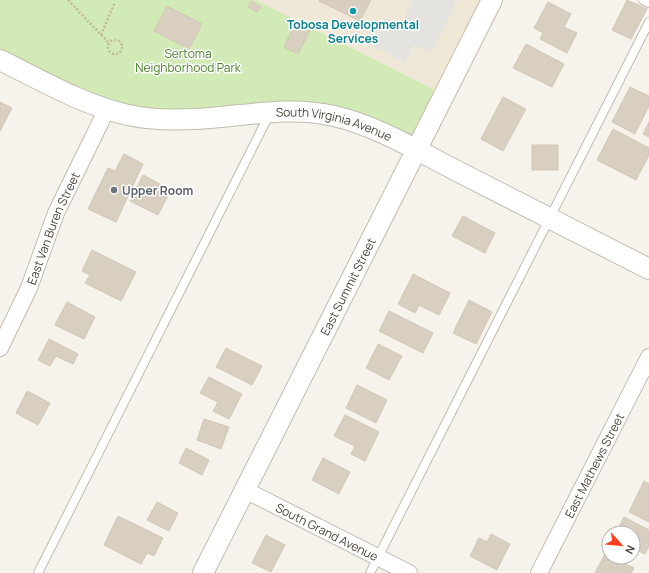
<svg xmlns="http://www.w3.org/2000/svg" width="649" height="573" font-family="Manrope,sans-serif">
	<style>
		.education { fill: #efe8d6 }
		.green { fill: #d2eab5 }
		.parking { fill: #e5e3e0 }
		.building { fill: #d8cfc1; stroke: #d3c7b4 }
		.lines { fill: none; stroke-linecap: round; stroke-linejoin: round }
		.service-casing { stroke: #c2bbae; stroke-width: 10 }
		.minor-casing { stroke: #c2bbae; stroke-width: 18 }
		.tertiary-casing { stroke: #c2bbae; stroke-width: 22 }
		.path { stroke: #c4b79f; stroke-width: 2.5; stroke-dasharray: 2 2; stroke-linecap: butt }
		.service { stroke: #fff; stroke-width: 8 }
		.minor { stroke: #fff; stroke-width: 16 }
		.tertiary { stroke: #fff; stroke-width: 20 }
		.culture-dot { fill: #0f9aa8; stroke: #fff; stroke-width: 1.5 }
		.worship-dot { fill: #6b7280; stroke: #fff; stroke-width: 1.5 }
		.labels { text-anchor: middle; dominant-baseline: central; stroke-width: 3; stroke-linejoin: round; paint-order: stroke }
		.culture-label { font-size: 12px; font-weight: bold; fill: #0d838f; stroke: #fff }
		.park-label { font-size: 12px; fill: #4a7f2a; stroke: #fff }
		.street-label { font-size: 12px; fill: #4b4439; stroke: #fff }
		.worship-label { font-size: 12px; font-weight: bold; fill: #5b616d; stroke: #fff; text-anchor: start }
	</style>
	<rect width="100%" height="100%" fill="#f6f3ec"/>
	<path class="education" d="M256 0H492L443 94Z"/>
	<path class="green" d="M0 0H256L443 94 415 150 353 121 155 119 0 60Z"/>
	<path class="parking" d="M413 0H457L431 53 414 45 405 63 372 46 386 17 401 24Z"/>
	<g class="building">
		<path d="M320 0H371L360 21 319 1Z"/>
		<path d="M627 0 647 9 631 39 612 30Z"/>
		<path d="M251 1 261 7 257 12 248 7Z"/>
		<path d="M548 2 571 14 564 27 577 33 567 53 540 39 543 33 534 28Z"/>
		<path d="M167 6 202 24 189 49 154 31Z"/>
		<path d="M295 23 310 30 298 54 284 47Z"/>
		<path d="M526 44 564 64 552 87 513 68Z"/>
		<path d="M630 87 649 96V106L635 134 612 122Z"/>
		<path d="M503 97 526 109 503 151 481 139Z"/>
		<path d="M0 102 12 108 0 131Z"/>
		<path d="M649 122V137L643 134Z"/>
		<path d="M613 129 649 148V155L636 180 597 160Z"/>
		<rect x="532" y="145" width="26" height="25"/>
		<path d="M124 154 143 164 116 222 88 209 108 168 115 171Z"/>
		<path d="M143 175 171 190 158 215 130 201Z"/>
		<path d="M463 216 495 233 485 253 452 236Z"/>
		<path d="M92 250 136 272 121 301 85 283 90 275 82 271Z"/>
		<path d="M413 274 450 293 439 315 419 305 415 313 398 304Z"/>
		<path d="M469 300 492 312 476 344 453 333Z"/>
		<path d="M67 302 95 317 84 339 55 325Z"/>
		<path d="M389 311 433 333 423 353 379 331Z"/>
		<path d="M49 339 78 354 73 364 56 356 50 366 38 360Z"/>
		<path d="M378 344 402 356 389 380 366 368Z"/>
		<path d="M226 348 262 366 252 385 216 367Z"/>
		<path d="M209 377 242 394 229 419 213 411 218 402 200 393Z"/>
		<path d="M357 385 387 400 376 423 346 408Z"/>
		<path d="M27 391 50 403 38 425 16 413Z"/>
		<path d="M345 415 379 432 365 461 351 454 355 446 334 436Z"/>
		<path d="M204 419 229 427 221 449 197 440Z"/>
		<path d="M186 448 209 460 202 475 179 463Z"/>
		<path d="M323 458 350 472 339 494 312 480Z"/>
		<path d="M644 481 649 484V522L629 512Z"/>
		<path d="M157 502 178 513 169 531 147 520Z"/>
		<path d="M118 516 163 538 154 556 147 553 141 564 104 545Z"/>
		<path d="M624 517 649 530V546L645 554 633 548V533H616Z"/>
		<path d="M491 534 510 544 497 570 470 556 479 538 487 542Z"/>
		<path d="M266 535 285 545 271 572 252 563Z"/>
		<path d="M605 554 634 568 631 573H595Z"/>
	</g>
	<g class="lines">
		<defs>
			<g id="service">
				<path d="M643 0 649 3"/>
				<path d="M38 573 270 113"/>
				<path d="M370 573 649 22"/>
			</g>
			<g id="minor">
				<path id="s1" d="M0 348 29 288 56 213 107 109"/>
				<path id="s2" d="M245 490 409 573"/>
				<path id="s3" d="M539 573 649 357"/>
			</g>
			<g id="tertiary">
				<path id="s4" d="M0 60C41 80 83 105 128 115 150 120 173 120 195 119 242 117 287 105 334 116 375 125 418 151 455 170 520 203 584 236 649 269"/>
				<path id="s5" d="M203 573 492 0"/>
			</g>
		</defs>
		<use href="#service" class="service-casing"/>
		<use href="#minor" class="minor-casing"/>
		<use href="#tertiary" class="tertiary-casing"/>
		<g class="path">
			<path d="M68 0 109 43"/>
			<path d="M101 35 115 2"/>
			<circle cx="115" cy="47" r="7"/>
		</g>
		<use href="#service" class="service"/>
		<use href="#minor" class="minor"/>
		<use href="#tertiary" class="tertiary"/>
	</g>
	<circle class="culture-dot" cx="353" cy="11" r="4"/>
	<circle class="worship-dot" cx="114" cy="190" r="4"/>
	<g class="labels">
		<g class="culture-label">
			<text x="353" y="24">Tobosa Developmental<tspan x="353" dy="14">Services</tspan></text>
		</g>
		<g class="park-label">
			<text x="188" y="53">Sertoma<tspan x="188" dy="14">Neighborhood Park</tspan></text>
		</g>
		<g class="street-label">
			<text stroke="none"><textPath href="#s4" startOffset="348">South Virginia Avenue</textPath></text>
			<text stroke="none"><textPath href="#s1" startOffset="131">East Van Buren Street</textPath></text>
			<text stroke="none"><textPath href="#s5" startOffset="321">East Summit Street</textPath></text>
			<text stroke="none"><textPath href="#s3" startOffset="121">East Mathews Street</textPath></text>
			<text stroke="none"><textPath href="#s2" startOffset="92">South Grand Avenue</textPath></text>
		</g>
		<g class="worship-label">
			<text x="122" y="190">Upper Room</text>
		</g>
	</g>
	<g transform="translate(621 545) rotate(117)"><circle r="19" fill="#ffffff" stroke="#b7b4b0"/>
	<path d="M0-3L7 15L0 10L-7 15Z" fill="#fc3f1d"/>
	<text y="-6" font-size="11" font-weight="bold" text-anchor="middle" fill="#4b4439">N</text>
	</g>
</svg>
